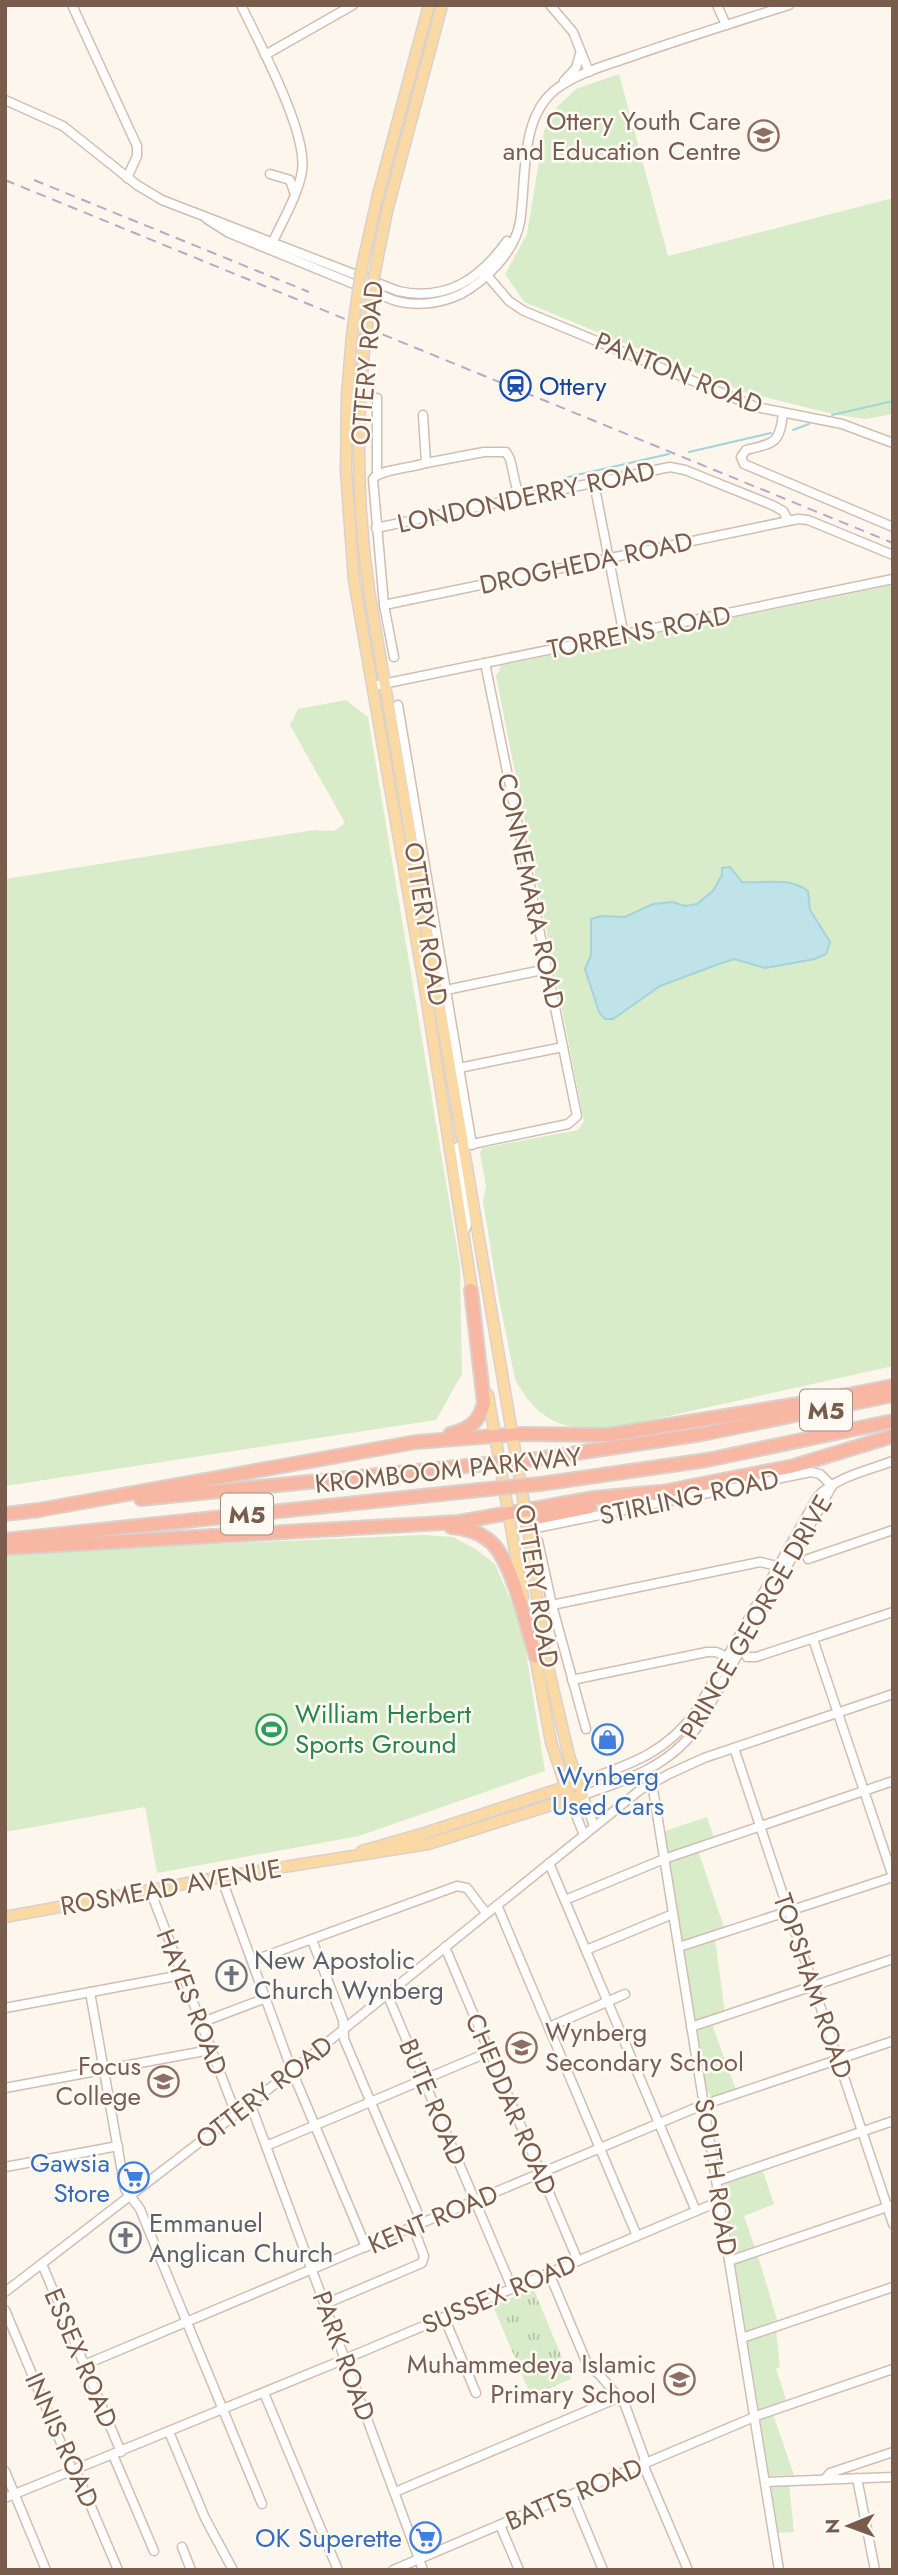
<svg xmlns="http://www.w3.org/2000/svg" width="898" height="2575" font-family="Jost,sans-serif">
	<style>
		.green { fill: #d8ecc9 }
		.park { fill: url(#park-tufts) }
		.water { fill: #bfe3e8; stroke: #a5d3da; stroke-width: 2 }
		.lines { fill: none; stroke-linecap: round; stroke-linejoin: round }
		.stream { stroke: #a5d3da; stroke-width: 2 }
		.minor-casing { stroke: #d1beb0; stroke-width: 11 }
		.major-casing { stroke: #dad1cd; stroke-width: 13 }
		.highway-casing { stroke: #dad1cd; stroke-width: 16 }
		.minor { stroke: #fff; stroke-width: 8 }
		.major { stroke: #fbd9a5; stroke-width: 10 }
		.highway { stroke: #f7b7a3; stroke-width: 12 }
		.rail { stroke: #b9a8c9; stroke-width: 2; stroke-dasharray: 10 7; stroke-linecap: butt }
		.major-bridge-casing { stroke: #dad1cd; stroke-width: 13; stroke-linecap: butt }
		.highway-bridge-casing { stroke: #dad1cd; stroke-width: 16; stroke-linecap: butt }
		.major-bridge { stroke: #fbd9a5; stroke-width: 10 }
		.highway-bridge { stroke: #f7b7a3; stroke-width: 12 }
		.labels { text-anchor: middle; dominant-baseline: central; stroke-width: 5; stroke-linejoin: round; paint-order: stroke }
		.shield { fill: #fffaf3; stroke: #a28b7f; stroke-width: 2 }
		.shield-label { font-size: 24px; font-weight: bold; fill: #7a5c4d }
		.education-label { font-size: 26px; fill: #785e54; stroke: #fffaf3; text-anchor: end }
		.street-label { font-size: 26px; fill: #7a5c4d; stroke: #fffaf3 }
		.transit-label { font-size: 26px; fill: #164399; stroke: #fffaf3; text-anchor: start }
		.leisure-label { font-size: 26px; fill: #27864d; stroke: #fffaf3; text-anchor: start }
		.shop-label { font-size: 26px; fill: #366cbe; stroke: #fffaf3; text-anchor: end }
		.worship-label { font-size: 26px; fill: #5b616d; stroke: #fffaf3; text-anchor: start }
	</style>
	<defs>
		<pattern id="park-tufts" width="24" height="20" patternUnits="userSpaceOnUse" patternTransform="scale(1.75)"><rect width="24" height="20" fill="#d8ecc9"/><path d="M3 7l-1-3M5 7V3M7 7l1-3M15 17l-1-3M17 17v-4M19 17l1-3" fill="none" stroke="#b4c2a5"/></pattern>
	</defs>
	<rect width="100%" height="100%" fill="#fdf6ec"/>
	<g class="green">
		<path d="M619 74 668 256 893 198V414L866 419 837 415 744 392 524 302 505 274 527 234 544 131 556 108 576 89Z"/>
		<path d="M893 585V1366L628 1425C575 1433 542 1430 515 1379L498 1294 483 1201 486 1186 480 1153 482 1148 578 1130 584 1121 496 676 502 665Z"/>
		<path d="M346 700 368 717 460 1266 462 1374 436 1420 5 1486V879L314 830 335 831 345 823 290 725 298 709Z"/>
		<path d="M424 1535 453 1537 477 1550 495 1564 522 1627 545 1771 359 1836 157 1873 145 1807 5 1832V1553Z"/>
		<path d="M707 1817 714 1838 668 1853 665 1831Z"/>
		<path d="M698 1850 725 1930 683 1942 669 1860Z"/>
		<path d="M715 1939 725 2013 697 2021 693 2018 683 1952Z"/>
		<path d="M712 2024 736 2090 713 2098 706 2090 697 2032 699 2029Z"/>
		<path d="M762 2169 774 2204 744 2216 755 2248 737 2254 733 2250 723 2190 726 2181Z"/>
		<path d="M758 2256 778 2323 748 2332 746 2330 735 2267 736 2264Z"/>
		<path d="M776 2330 780 2367 776 2369 787 2402 759 2410 747 2341Z"/>
		<path d="M773 2414 794 2475 769 2476 760 2419Z"/>
		<path d="M789 2485 794 2532 778 2533 771 2486Z"/>
	</g>
	<path class="park" d="M533 2288 571 2379 531 2396 493 2306Z"/>
	<path class="water" d="M730 867 742 882C764 884 788 876 808 891L810 910 830 942 826 954 815 959 765 968 734 959 719 964 660 986 613 1019H605L599 1012 585 969 591 955V919L601 916 625 917 653 904 673 902 685 906 697 904 713 891 722 875V868Z"/>
	<g class="lines">
		<g class="stream">
			<path d="M832 415 893 401"/>
			<path d="M793 430 809 424"/>
			<path d="M689 452 771 433"/>
			<path d="M568 477 669 454"/>
		</g>
		<defs>
			<g id="minor">
				<path d="M72 5 137 146V156L127 178"/>
				<path d="M241 5C259 43 308 132 302 171 298 196 281 223 271 246"/>
				<path d="M550 5 573 32 589 72"/>
				<path d="M717 5 726 25"/>
				<path d="M265 55 353 5"/>
				<path d="M564 81 576 68 580 54"/>
				<path d="M5 100 63 126 137 185 162 200 398 291C446 302 480 279 507 241"/>
				<path d="M270 174 290 180 294 192"/>
				<path d="M207 219 229 233 393 300C415 307 440 304 461 294 486 281 515 251 520 222 527 180 518 115 559 87 579 73 604 66 627 58 681 39 735 22 789 5"/>
				<path d="M485 273 509 301 524 311 756 407 842 424 893 443"/>
				<path d="M783 413C780 444 774 443 746 450L741 457 744 464 893 527"/>
				<path d="M426 463 484 452H506L510 459 519 499"/>
				<path d="M377 474V398"/>
				<path d="M594 483 624 636"/>
				<path d="M376 528 670 467 685 470 772 505 783 511 788 520"/>
				<path d="M384 605 798 519 808 520 893 555"/>
				<path d="M394 657 384 605 373 479C380 469 412 468 426 463L423 415"/>
				<path d="M373 686 893 579"/>
				<path d="M398 705 472 1145"/>
				<path d="M446 990 547 969"/>
				<path d="M459 1068 563 1047"/>
				<path d="M463 1234 467 1225 456 1150 458 1147 568 1124 577 1116 485 663"/>
				<path d="M541 1527 811 1472 820 1474 832 1486"/>
				<path d="M538 1541 552 1605 586 1729"/>
				<path d="M808 1559 893 1530"/>
				<path d="M552 1605 760 1562 777 1566"/>
				<path d="M813 1639 893 1877"/>
				<path d="M747 1657H756L893 1612"/>
				<path d="M572 1680 707 1652H716L727 1657"/>
				<path d="M734 1748 893 2224"/>
				<path d="M578 1783C627 1765 665 1755 697 1710L818 1496C836 1477 869 1470 893 1461"/>
				<path d="M652 1783 779 2570"/>
				<path d="M570 1800 584 1835"/>
				<path d="M594 1826 583 1795C628 1780 670 1766 698 1726L832 1486"/>
				<path d="M549 1863 696 2211"/>
				<path d="M221 1877 292 2071 366 2247"/>
				<path d="M150 1890 236 2114"/>
				<path d="M565 1900 664 1859 893 1781"/>
				<path d="M497 1905 637 2236"/>
				<path d="M312 1940 343 2020 344 2039 422 2223"/>
				<path d="M445 1947 578 2261"/>
				<path d="M679 1947 893 1877"/>
				<path d="M586 1950 673 1914"/>
				<path d="M252 1961 457 1886 467 1888 486 1913"/>
				<path d="M90 1992 125 2189 140 2209 262 2504"/>
				<path d="M387 1994 512 2288"/>
				<path d="M5 2008 182 1975"/>
				<path d="M200 2023 266 1998"/>
				<path d="M549 2027 625 1994"/>
				<path d="M691 2027 893 1959"/>
				<path d="M5 2088 210 2050"/>
				<path d="M250 2103 423 2570"/>
				<path d="M266 2146 489 2052"/>
				<path d="M5 2167 118 2146"/>
				<path d="M717 2181 893 2121"/>
				<path d="M729 2261 893 2205"/>
				<path d="M42 2264 121 2452"/>
				<path d="M549 2273 588 2366 599 2374 625 2405 644 2457 645 2469 688 2570"/>
				<path d="M5 2292 292 2071 640 1790 669 1774 704 1758 893 1694"/>
				<path d="M325 2304 422 2263 424 2256 413 2227"/>
				<path d="M5 2310 71 2467 78 2476 118 2570"/>
				<path d="M444 2317 476 2393"/>
				<path d="M742 2338 893 2287"/>
				<path d="M84 2365 700 2106 893 2041"/>
				<path d="M264 2393 338 2570"/>
				<path d="M169 2432 205 2518 233 2570"/>
				<path d="M113 2455 154 2551"/>
				<path d="M5 2471 46 2570"/>
				<path d="M857 2478 875 2570"/>
				<path d="M825 2479 830 2473 893 2452"/>
				<path d="M765 2482 893 2477"/>
				<path d="M395 2492 620 2397"/>
				<path d="M572 2495 603 2570"/>
				<path d="M5 2498 345 2359 720 2201"/>
				<path d="M500 2525 519 2570"/>
				<path d="M182 2547 191 2570"/>
				<path d="M393 2570 759 2415 893 2369"/>
			</g>
			<g id="major">
				<path d="M361 271 378 195 429 5"/>
				<path d="M374 276 387 211 442 5"/>
				<path d="M352 335 347 395 346 471 354 580 425 989 473 1297"/>
				<path d="M488 1395 523 1597"/>
				<path d="M534 1650 551 1742 570 1800"/>
				<path d="M362 1851 425 1833 571 1785"/>
				<path d="M5 1917 221 1877 428 1844 583 1795 569 1756 544 1650 528 1527 369 591C357 507 356 424 365 340"/>
			</g>
			<g id="highway">
				<path d="M450 1434C469 1429 479 1423 484 1403L471 1290"/>
				<path d="M537 1459 702 1434 893 1395"/>
				<path d="M540 1484 707 1460 893 1421"/>
				<path d="M652 1494 794 1466 893 1436"/>
				<path d="M141 1499 486 1464"/>
				<path d="M33 1511 416 1442 521 1434 608 1435 823 1400 893 1386"/>
				<path d="M5 1514 40 1510"/>
				<path d="M451 1527C467 1528 480 1532 492 1543 513 1564 527 1628 536 1657"/>
				<path d="M528 1527 535 1518 590 1507"/>
				<path d="M5 1540 489 1489"/>
				<path d="M5 1548 459 1522 594 1498 659 1492"/>
			</g>
		</defs>
		<use href="#minor" class="minor-casing"/>
		<use href="#major" class="major-casing"/>
		<use href="#highway" class="highway-casing"/>
		<use href="#minor" class="minor"/>
		<use href="#major" class="major"/>
		<use href="#highway" class="highway"/>
		<g class="rail">
			<path d="M5 180 893 543"/>
			<path d="M34 180 309 292"/>
		</g>
		<defs>
			<g id="major-bridge">
				<path d="M352 335 361 271"/>
				<path d="M365 340 374 276"/>
			</g>
			<g id="highway-bridge">
				<path d="M486 1464 537 1459"/>
				<path d="M489 1489 540 1484"/>
			</g>
		</defs>
		<use href="#major-bridge" class="major-bridge-casing"/>
		<use href="#highway-bridge" class="highway-bridge-casing"/>
		<use href="#major-bridge" class="major-bridge"/>
		<use href="#highway-bridge" class="highway-bridge"/>
	</g>
	<defs>
		<symbol id="school-ring" viewBox="-11 -11 22 22"><circle r="9.5" fill="#fffaf3" stroke="#8d6e63" stroke-width="1.5"/><path d="M0-5L7-2L0 1L-7-2ZM-4 1L0 2.5L4 1V4Q0 6-4 4Z" fill="#8d6e63"/></symbol>
		<symbol id="station-ring" viewBox="-11 -11 22 22"><circle r="9.5" fill="#fffaf3" stroke="#1a4fb4" stroke-width="1.5"/><path d="M-3-6H3Q5-6 5-4V2Q5 4 3 4L4.5 6H3L1.5 4h-3L-3 6H-4.5L-3 4Q-5 4-5 2V-4Q-5-6-3-6ZM-3.5-4v3h7v-3ZM-3.5 1v1.5H-2V1ZM2 1v1.5H3.5V1Z" fill="#1a4fb4"/></symbol>
		<symbol id="stadium-ring" viewBox="-11 -11 22 22"><circle r="9.5" fill="#fffaf3" stroke="#2e9e5b" stroke-width="1.5"/><path d="M0-5a6.5 5 0 1 0 0 10a6.5 5 0 1 0 0-10ZM-3.5-1.8h7v3.6h-7Z" fill="#2e9e5b"/></symbol>
		<symbol id="shop-ring" viewBox="-11 -11 22 22"><circle r="9.5" fill="#fffaf3" stroke="#3f7fe0" stroke-width="1.5"/><path d="M-5-2.5h2.3a2.7 3.5 0 0 1 5.4 0H5L5.5 6h-11ZM-1.5-2.5h3a1.5 2.3 0 0 0-3 0Z" fill="#3f7fe0"/></symbol>
		<symbol id="church-ring" viewBox="-11 -11 22 22"><circle r="9.5" fill="#fffaf3" stroke="#6b7280" stroke-width="1.5"/><path d="M-1.2-6h2.4v3.5h3.3v2.4h-3.3V6h-2.4V-.1h-3.3v-2.4h3.3Z" fill="#6b7280"/></symbol>
		<symbol id="supermarket-ring" viewBox="-11 -11 22 22"><circle r="9.5" fill="#fffaf3" stroke="#3f7fe0" stroke-width="1.5"/><path d="M-6-5.5h2.5l.6 2H6L4.5 2H-2.5L-4.4-4H-6ZM-1.5 3.2a1.3 1.3 0 1 0 .1 0ZM3 3.2a1.3 1.3 0 1 0 .1 0Z" fill="#3f7fe0"/></symbol>
	</defs>
	<g fill-rule="evenodd">
		<use href="#school-ring" x="746" y="118" width="35" height="35"/>
		<use href="#station-ring" x="498" y="368" width="35" height="35"/>
		<use href="#stadium-ring" x="254" y="1712" width="35" height="35"/>
		<use href="#shop-ring" x="590" y="1722" width="35" height="35"/>
		<use href="#church-ring" x="214" y="1958" width="35" height="35"/>
		<use href="#school-ring" x="504" y="2030" width="35" height="35"/>
		<use href="#school-ring" x="146" y="2064" width="35" height="35"/>
		<use href="#supermarket-ring" x="116" y="2160" width="35" height="35"/>
		<use href="#church-ring" x="108" y="2220" width="35" height="35"/>
		<use href="#school-ring" x="662" y="2362" width="35" height="35"/>
		<use href="#supermarket-ring" x="408" y="2520" width="35" height="35"/>
	</g>
	<g class="labels">
		<g class="shield">
			<rect x="800" y="1389.5" width="52" height="41" rx="5"/>
			<rect x="221" y="1493.5" width="52" height="41" rx="5"/>
		</g>
		<g class="shield-label">
			<text x="826" y="1410">M5</text>
			<text x="247" y="1514">M5</text>
		</g>
		<g class="education-label">
			<text x="741" y="121">Ottery Youth Care<tspan x="741" dy="30">and Education Centre</tspan></text>
			<text x="545" y="2032" text-anchor="start">Wynberg<tspan x="545" dy="30">Secondary School</tspan></text>
			<text x="141" y="2066">Focus<tspan x="141" dy="30">College</tspan></text>
			<text x="656" y="2364">Muhammedeya Islamic<tspan x="656" dy="30">Primary School</tspan></text>
		</g>
		<g class="street-label">
			<text transform="translate(367 363) rotate(-85)">OTTERY ROAD</text>
			<text transform="translate(679 373) rotate(22)">PANTON ROAD</text>
			<text transform="translate(526 497) rotate(-12)">LONDONDERRY ROAD</text>
			<text transform="translate(586 563) rotate(-12)">DROGHEDA ROAD</text>
			<text transform="translate(639 632) rotate(-11)">TORRENS ROAD</text>
			<text transform="translate(531 891) rotate(78)">CONNEMARA ROAD</text>
			<text transform="translate(426 924) rotate(81)">OTTERY ROAD</text>
			<text transform="translate(448 1470) rotate(-6)">KROMBOOM PARKWAY</text>
			<text transform="translate(689 1497) rotate(-12)">STIRLING ROAD</text>
			<text transform="translate(537 1586) rotate(81)">OTTERY ROAD</text>
			<text transform="translate(756 1617) rotate(-60)">PRINCE GEORGE DRIVE</text>
			<text transform="translate(171 1887) rotate(-10)">ROSMEAD AVENUE</text>
			<text transform="translate(813 1986) rotate(71)">TOPSHAM ROAD</text>
			<text transform="translate(192 2002) rotate(69)">HAYES ROAD</text>
			<text transform="translate(264 2092) rotate(-38)">OTTERY ROAD</text>
			<text transform="translate(433 2102) rotate(67)">BUTE ROAD</text>
			<text transform="translate(511 2104) rotate(67)">CHEDDAR ROAD</text>
			<text transform="translate(716 2177) rotate(81)">SOUTH ROAD</text>
			<text transform="translate(433 2219) rotate(-23)">KENT ROAD</text>
			<text transform="translate(499 2294) rotate(-23)">SUSSEX ROAD</text>
			<text transform="translate(344 2356) rotate(70)">PARK ROAD</text>
			<text transform="translate(81 2358) rotate(67)">ESSEX ROAD</text>
			<text transform="translate(62 2440) rotate(66)">INNIS ROAD</text>
			<text transform="translate(574 2494) rotate(-23)">BATTS ROAD</text>
		</g>
		<g class="transit-label">
			<text x="539" y="386">Ottery</text>
		</g>
		<g class="leisure-label">
			<text x="295" y="1714">William Herbert<tspan x="295" dy="30">Sports Ground</tspan></text>
		</g>
		<g class="shop-label">
			<text x="608" y="1776" text-anchor="middle">Wynberg<tspan x="608" dy="30">Used Cars</tspan></text>
			<text x="110" y="2163">Gawsia<tspan x="110" dy="30">Store</tspan></text>
			<text x="402" y="2538">OK Superette</text>
		</g>
		<g class="worship-label">
			<text x="254" y="1960">New Apostolic<tspan x="254" dy="30">Church Wynberg</tspan></text>
			<text x="149" y="2223">Emmanuel<tspan x="149" dy="30">Anglican Church</tspan></text>
		</g>
	</g>
	<rect width="898" height="2575" fill="none" stroke="#7a5c4d" stroke-width="14"/>
	<g transform="translate(849 2526) rotate(269)" stroke="#fffaf3" stroke-width="5" paint-order="stroke">
	<path d="M0-5L12 26L0 18L-12 26Z" fill="#7a5c4d"/>
	<text y="-10" font-size="19" font-weight="bold" text-anchor="middle" fill="#7a5c4d">N</text>
	</g>
</svg>
